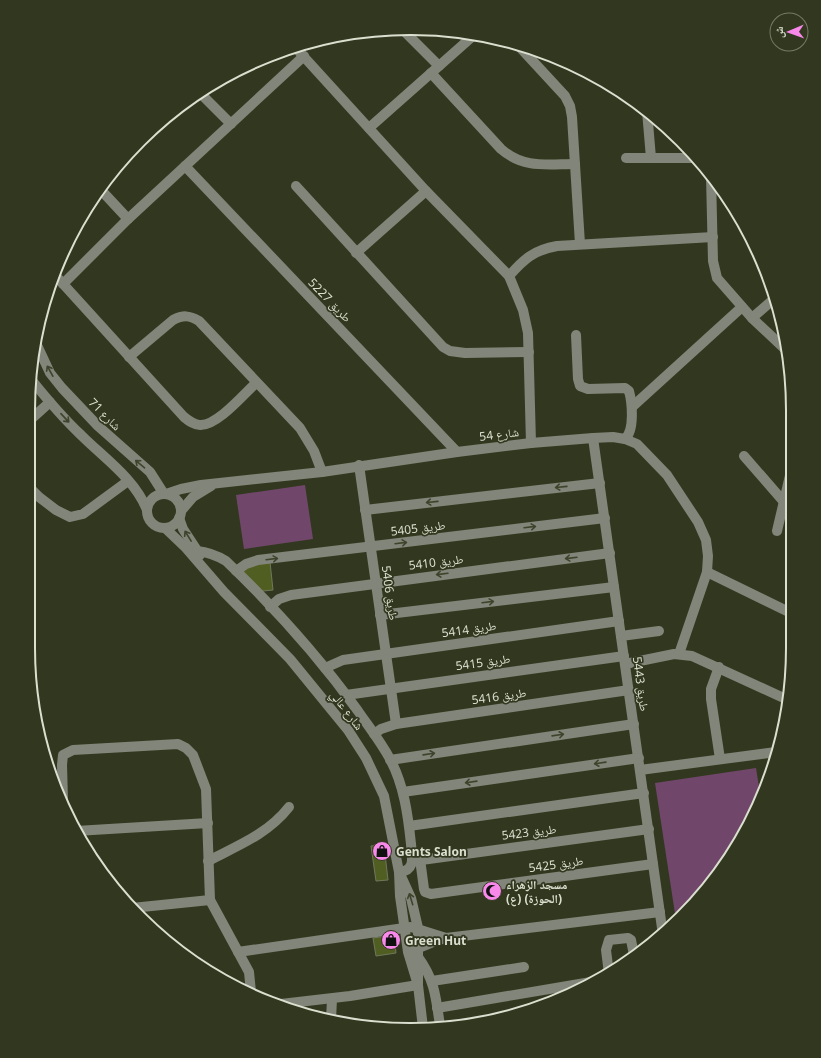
<svg xmlns="http://www.w3.org/2000/svg" width="821" height="1058" font-family="'Noto Sans','Noto Naskh Arabic',sans-serif">
	<style>
		.green { fill: #70476a }
		.building { fill: #515e21; stroke: #70785c }
		.lines { fill: none; stroke-linecap: round; stroke-linejoin: round }
		.minor { stroke: #828579; stroke-width: 10 }
		.oneway { stroke: #3e442c }
		.labels { text-anchor: middle; dominant-baseline: central; stroke-width: 3.5; stroke-linejoin: round; paint-order: stroke }
		.street-label { font-size: 12px; fill: #dbdfd0; stroke: #32381f }
		.poi-label { font-size: 12px; font-weight: bold; fill: #dbdfd0; stroke: #32381f; text-anchor: start }
		.rim { fill: none; stroke: #dbdfd0; stroke-width: 2 }
	</style>
	<rect width="100%" height="100%" fill="#32381f"/>
	<g class="green">
		<path d="M305 485 313 539 244 549 236 495Z"/>
		<path d="M756 768 761 800 728 860 676 920 655 783Z"/>
	</g>
	<g class="building">
		<path d="M270 562 273 590 263 591 257 589 241 572 247 564Z"/>
		<path d="M384 845 388 880 376 881 371 846Z"/>
		<path d="M394 935 396 953 376 956 373 938Z"/>
	</g>
	<g class="lines">
		<g class="minor">
			<path d="M403 30 439 66"/>
			<path d="M517 44 565 96 570 106 572 117 580 244"/>
			<path d="M295 47 426 191 509 276 523 310 528 333 531 443"/>
			<path d="M431 73 501 149C524 169 547 164 575 164"/>
			<path d="M200 93 231 124"/>
			<path d="M647 111 651 158H698"/>
			<path d="M369 128 474 35"/>
			<path d="M626 158H651"/>
			<path d="M185 166 457 452"/>
			<path d="M711 176 713 261 717 278 752 318 785 349"/>
			<path d="M296 186 443 347 450 351 465 353 529 352"/>
			<path d="M101 190 128 219"/>
			<path d="M356 253 426 191"/>
			<path d="M55 275 184 417C189 421 194 425 200 425 217 426 244 394 256 383"/>
			<path d="M509 276C524 259 534 250 557 246L713 237"/>
			<path d="M63 284 128 219 304 56"/>
			<path d="M752 318 775 298"/>
			<path d="M576 335 578 379 580 386 588 389 625 388 629 391C632 402 635 430 625 439"/>
			<path d="M37 345 50 373 62 388 98 426 150 472 164 494"/>
			<path d="M129 357 173 320C183 315 189 315 199 321L300 428 314 451 322 472"/>
			<path d="M30 378C46 398 63 418 81 435 104 458 135 479 147 510"/>
			<path d="M632 407 742 307"/>
			<path d="M29 421 50 402"/>
			<path d="M593 438 663 935"/>
			<path d="M744 456 784 502"/>
			<path d="M359 465 396 724"/>
			<path d="M28 486 39 497 56 510 70 517 83 514 128 481"/>
			<path d="M166 494 181 489 201 485 322 472 457 452 531 443 593 438 613 437 625 439 637 444 667 475 698 522 706 540 708 556 707 572 679 654"/>
			<circle cx="164" cy="511" r="17"/>
			<path d="M365 510 600 483"/>
			<path d="M181 511 193 497 211 486"/>
			<path d="M179 518 183 529 200 555"/>
			<path d="M165 528 186 548 224 592 290 659 348 730 366 758 384 796 399 872 400 896 408 952 418 985"/>
			<path d="M777 531 792 467"/>
			<path d="M197 551C208 552 216 555 226 561 274 607 319 657 358 711 369 727 381 742 390 759 404 785 408 815 411 844 412 857 416 871 399 872"/>
			<path d="M236 571 246 564 258 560 605 518"/>
			<path d="M707 572 793 614"/>
			<path d="M270 607 279 599 291 595 610 553"/>
			<path d="M380 615 614 587"/>
			<path d="M621 636 659 631"/>
			<path d="M625 664 674 654 692 656 788 700"/>
			<path d="M719 667 711 689V699L720 759"/>
			<path d="M325 668 343 660 619 621"/>
			<path d="M346 695 624 656"/>
			<path d="M374 734 381 729 396 724 629 690"/>
			<path d="M390 760 634 724"/>
			<path d="M640 770 776 752"/>
			<path d="M403 792 639 758"/>
			<path d="M63 800 62 765 63 755 73 750 178 744 186 748 193 755 206 789 210 900 249 972 251 992"/>
			<path d="M409 826 644 793"/>
			<path d="M76 831 208 823"/>
			<path d="M420 859 424 889 425 892 431 894 653 864"/>
			<path d="M208 861C237 846 268 834 289 807"/>
			<path d="M414 861 649 829"/>
			<path d="M401 876 411 898 418 928V985L423 1028"/>
			<path d="M132 908 210 900"/>
			<path d="M408 949C418 951 433 940 446 938L660 912"/>
			<path d="M238 952 411 927 446 938"/>
			<path d="M418 957C435 980 436 998 440 1026"/>
			<path d="M609 974 606 950 609 940 628 938 631 940 634 955"/>
			<path d="M432 981 524 967"/>
			<path d="M281 1004 350 996 418 985"/>
			<path d="M437 1008 597 981"/>
			<path d="M331 1020 332 999"/>
		</g>
	</g>
	<defs><path id="oneway-shaft" d="M-6 0H5M1.5-3L5.5 0L1.5 3" fill="none" stroke-width="1.6" stroke-linecap="round" stroke-linejoin="round"/></defs>
	<g class="oneway">
		<use href="#oneway-shaft" transform="translate(50 371) rotate(-119)"/>
		<use href="#oneway-shaft" transform="translate(65 418) rotate(47)"/>
		<use href="#oneway-shaft" transform="translate(140 464) rotate(-140)"/>
		<use href="#oneway-shaft" transform="translate(561 487) rotate(174)"/>
		<use href="#oneway-shaft" transform="translate(432 502) rotate(174)"/>
		<use href="#oneway-shaft" transform="translate(530 527) rotate(-7)"/>
		<use href="#oneway-shaft" transform="translate(188 536) rotate(-122)"/>
		<use href="#oneway-shaft" transform="translate(401 543) rotate(-7)"/>
		<use href="#oneway-shaft" transform="translate(571 558) rotate(173)"/>
		<use href="#oneway-shaft" transform="translate(272 559) rotate(-7)"/>
		<use href="#oneway-shaft" transform="translate(442 574) rotate(173)"/>
		<use href="#oneway-shaft" transform="translate(488 602) rotate(-7)"/>
		<use href="#oneway-shaft" transform="translate(558 735) rotate(-8)"/>
		<use href="#oneway-shaft" transform="translate(429 754) rotate(-8)"/>
		<use href="#oneway-shaft" transform="translate(600 763) rotate(172)"/>
		<use href="#oneway-shaft" transform="translate(471 782) rotate(172)"/>
		<use href="#oneway-shaft" transform="translate(411 899) rotate(-107)"/>
	</g>
	<defs>
		<symbol id="shop-disc" viewBox="-11 -11 22 22"><circle r="9.5" fill="#f888ea" stroke="#32381f"/><path d="M-5-2.5h2.3a2.7 3.5 0 0 1 5.4 0H5L5.5 6h-11ZM-1.5-2.5h3a1.5 2.3 0 0 0-3 0Z" fill="#111"/></symbol>
		<symbol id="mosque-disc" viewBox="-11 -11 22 22"><circle r="9.5" fill="#f888ea" stroke="#32381f"/><path d="M3.5-4.9A6 6 0 1 0 3.5 4.9A5 5 0 1 1 3.5-4.9Z" fill="#111"/></symbol>
	</defs>
	<g fill-rule="evenodd">
		<use href="#shop-disc" x="371" y="840" width="22" height="22"/>
		<use href="#mosque-disc" x="481" y="880" width="22" height="22"/>
		<use href="#shop-disc" x="380" y="929" width="22" height="22"/>
	</g>
	<g class="labels">
		<g class="street-label">
			<text transform="translate(330 300) rotate(46)">طريق 5227</text>
			<text transform="translate(105 414) rotate(45)">شارع 71</text>
			<text transform="translate(499 434) rotate(-7)">شارع 54</text>
			<text transform="translate(418 528) rotate(-7)">طريق 5405</text>
			<text transform="translate(436 562) rotate(-7)">طريق 5410</text>
			<text transform="translate(390 593) rotate(82)">طريق 5406</text>
			<text transform="translate(469 629) rotate(-8)">طريق 5414</text>
			<text transform="translate(483 662) rotate(-8)">طريق 5415</text>
			<text transform="translate(641 684) rotate(82)">طريق 5443</text>
			<text transform="translate(499 696) rotate(-8)">طريق 5416</text>
			<text transform="translate(347 710) rotate(53)">شارع عالي</text>
			<text transform="translate(529 832) rotate(-7)">طريق 5423</text>
			<text transform="translate(556 864) rotate(-8)">طريق 5425</text>
		</g>
		<g class="poi-label">
			<text x="396" y="851">Gents Salon</text>
			<text x="506" y="884">مسجد الزهراء<tspan x="506" dy="14">(ع) (الحوزة)</tspan></text>
			<text x="405" y="940">Green Hut</text>
		</g>
	</g>
	<path d="M0 0H821V1058H0ZM410 35H411A375 375 0 0 1 786 410V648A375 375 0 0 1 411 1023H410A375 375 0 0 1 35 648V410A375 375 0 0 1 410 35Z" fill="#32381f" fill-rule="evenodd"/>
	<path class="rim" d="M410 35H411A375 375 0 0 1 786 410V648A375 375 0 0 1 411 1023H410A375 375 0 0 1 35 648V410A375 375 0 0 1 410 35Z"/>
	<g transform="translate(789 32) rotate(268)"><circle r="19" fill="#32381f" stroke="#767b66"/>
	<path d="M0-3L7 15L0 10L-7 15Z" fill="#f888ea"/>
	<text y="-6" font-size="11" font-weight="bold" text-anchor="middle" fill="#dbdfd0">ش</text>
	</g>
</svg>
